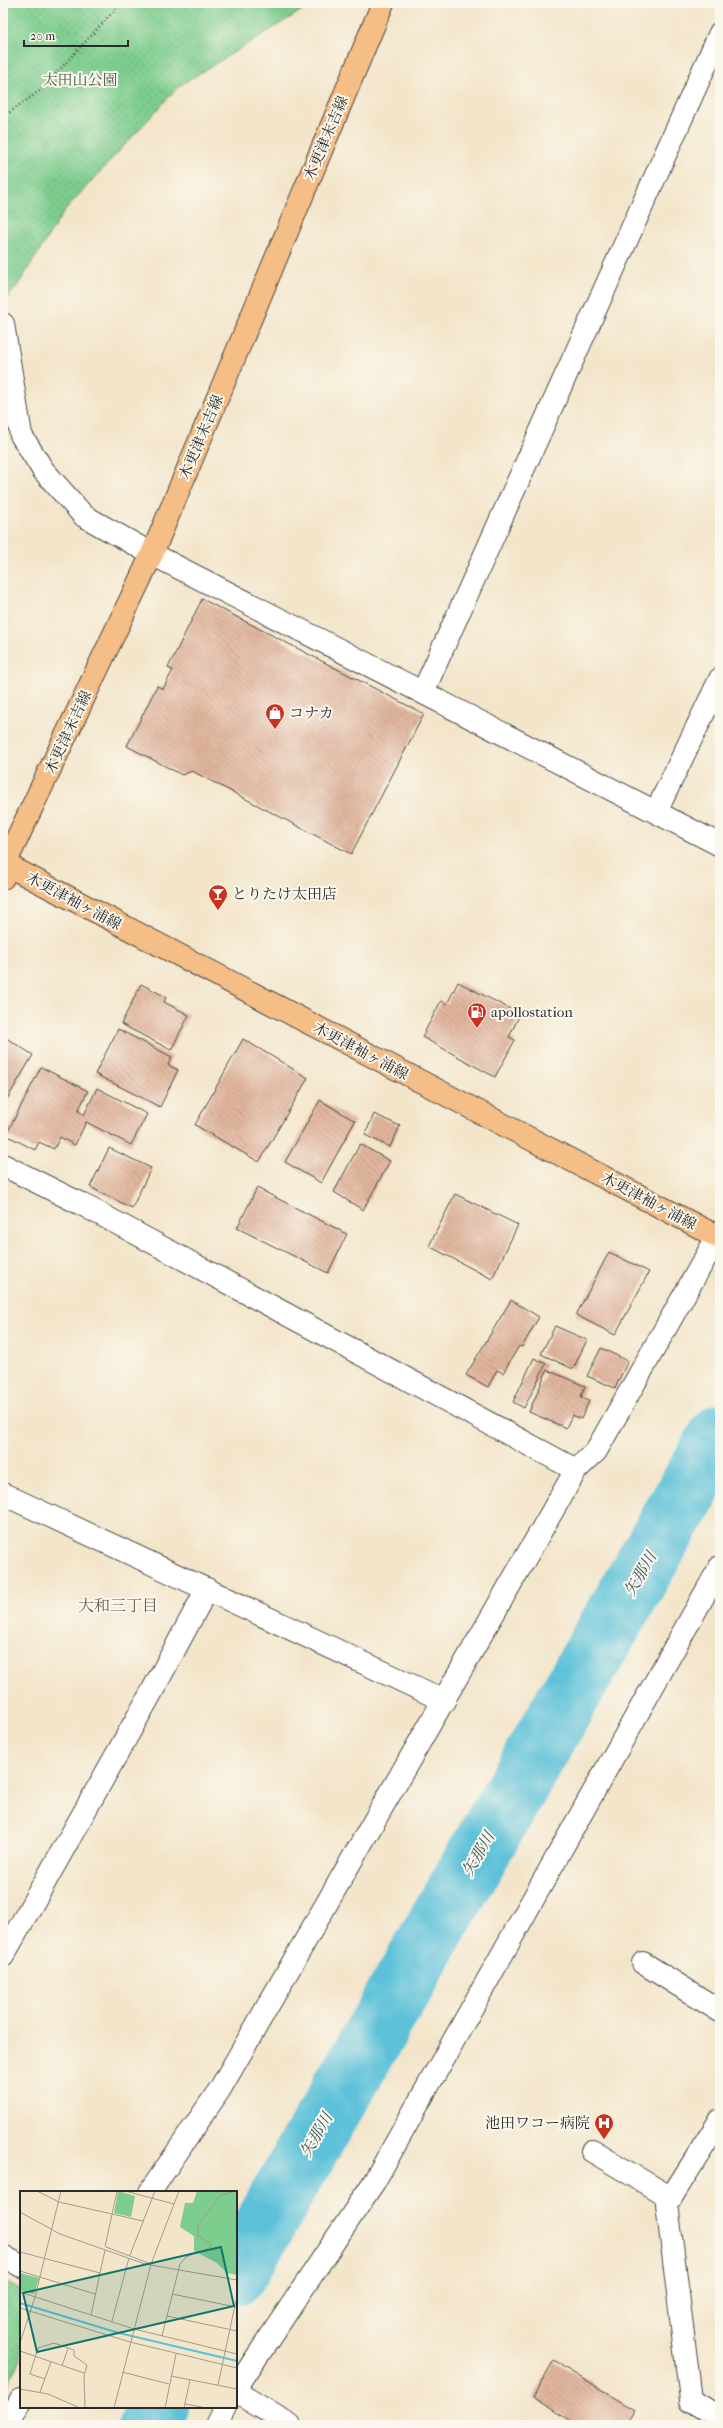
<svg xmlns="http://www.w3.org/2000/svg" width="723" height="2428" font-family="'IM FELL French Canon','Noto Serif JP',serif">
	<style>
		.park { fill: url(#park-dots); stroke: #547c5c }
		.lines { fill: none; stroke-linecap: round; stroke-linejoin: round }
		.river { stroke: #5bc1d9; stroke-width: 62 }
		.building { fill: url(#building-back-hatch) }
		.minor-casing { stroke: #494743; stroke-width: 24 }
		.major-casing { stroke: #494743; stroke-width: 24 }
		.path { stroke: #494743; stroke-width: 2.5; stroke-dasharray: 1 3; stroke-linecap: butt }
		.minor { stroke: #fff; stroke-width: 22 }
		.major { stroke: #f5be86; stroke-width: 22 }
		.labels { text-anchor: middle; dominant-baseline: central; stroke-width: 4; stroke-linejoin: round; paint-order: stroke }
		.park-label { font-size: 15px; fill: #445c49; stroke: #fbf7ec }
		.street-label { font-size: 15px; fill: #2b2b2b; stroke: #fbf7ec }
		.poi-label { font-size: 15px; fill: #2b2b2b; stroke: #fbf7ec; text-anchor: start }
		.water-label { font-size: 16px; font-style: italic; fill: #39585f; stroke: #fbf7ec }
		.neighbourhood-label { font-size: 16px; fill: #6b5b53; stroke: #fbf7ec }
		.inset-river { fill: none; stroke: #5bc1d9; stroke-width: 2 }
		.inset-road { fill: none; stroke: #a39b8a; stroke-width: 1 }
		.view { fill: #0f766e; fill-opacity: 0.15; stroke: #0f766e; stroke-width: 2 }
		.inset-edge { fill: none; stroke: #2b2b2b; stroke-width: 2 }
	</style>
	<defs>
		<pattern id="park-dots" width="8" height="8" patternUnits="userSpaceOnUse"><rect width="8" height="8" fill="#7dcd8e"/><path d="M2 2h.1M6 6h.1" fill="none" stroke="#6cb07b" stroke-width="1.8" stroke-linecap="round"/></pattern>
		<pattern id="building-back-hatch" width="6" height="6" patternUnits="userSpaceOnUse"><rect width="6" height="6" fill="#e1b59d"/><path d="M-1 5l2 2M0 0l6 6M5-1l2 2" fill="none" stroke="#b79380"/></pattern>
	</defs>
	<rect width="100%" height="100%" fill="#fbf7ec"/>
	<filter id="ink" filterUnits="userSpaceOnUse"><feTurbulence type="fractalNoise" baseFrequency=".025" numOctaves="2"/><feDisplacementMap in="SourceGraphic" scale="8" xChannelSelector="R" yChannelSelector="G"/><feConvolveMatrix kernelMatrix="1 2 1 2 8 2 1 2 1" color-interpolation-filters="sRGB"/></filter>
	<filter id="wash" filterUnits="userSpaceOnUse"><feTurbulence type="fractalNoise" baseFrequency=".012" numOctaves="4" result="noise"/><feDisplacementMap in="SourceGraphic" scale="16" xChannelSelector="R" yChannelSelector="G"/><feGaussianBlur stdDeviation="0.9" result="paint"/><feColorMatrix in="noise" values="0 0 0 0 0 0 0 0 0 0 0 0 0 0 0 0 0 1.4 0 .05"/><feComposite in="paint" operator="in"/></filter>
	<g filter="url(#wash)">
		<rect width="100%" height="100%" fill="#f3e5ca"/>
		<g class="park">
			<path d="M3 3H314L179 86 65 210 16 288 3 302Z"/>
			<path d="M3 2280 21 2290V2360L3 2393Z"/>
		</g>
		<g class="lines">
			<g class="river">
				<path d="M236 2274 720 1435"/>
				<path d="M149 2425 159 2407"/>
			</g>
		</g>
		<g id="blocks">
			<g class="building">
				<path d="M202 599 424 714 351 854 192 771 182 775 127 746 157 686 163 689 173 670 168 668Z"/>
				<path d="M458 982 520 1014 509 1037 515 1040 495 1077 422 1037 441 1001 447 1004Z"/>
				<path d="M141 984 166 997 164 1002 189 1015 171 1050 121 1024Z"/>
				<path d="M118 1029 172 1057 168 1065 178 1070 160 1107 95 1074Z"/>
				<path d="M3 1036 33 1055 3 1106Z"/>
				<path d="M243 1039 308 1078 259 1162 195 1125Z"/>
				<path d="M41 1067 88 1091 78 1111 84 1115 97 1088 147 1114 131 1145 86 1122 75 1145 60 1137 54 1149 39 1142 35 1150 6 1135Z"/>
				<path d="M320 1100 355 1121 321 1183 285 1162Z"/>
				<path d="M374 1114 400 1126 390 1147 365 1135Z"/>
				<path d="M360 1144 390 1161 363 1210 334 1192Z"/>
				<path d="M109 1148 151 1168 132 1208 90 1187Z"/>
				<path d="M257 1188 347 1234 328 1273 237 1228Z"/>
				<path d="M455 1194 518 1225 492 1279 429 1246Z"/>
				<path d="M609 1252 649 1272 615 1335 576 1315Z"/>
				<path d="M511 1300 539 1317 522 1347 519 1346 503 1373 497 1370 488 1387 466 1375Z"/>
				<path d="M555 1326 587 1340 573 1369 541 1354Z"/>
				<path d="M601 1348 628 1361 615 1388 587 1376Z"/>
				<path d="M534 1358 546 1364 524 1408 513 1402Z"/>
				<path d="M547 1370 585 1386 581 1397 589 1401 581 1419 572 1415 566 1428 529 1412Z"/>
				<path d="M554 2360 634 2410 624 2425H578L533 2397Z"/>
			</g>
		</g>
	</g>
	<g filter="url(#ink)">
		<use href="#blocks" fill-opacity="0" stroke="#494743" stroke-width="1"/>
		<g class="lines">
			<defs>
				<g id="minor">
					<path d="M3 324 21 435 43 470 84 516 152 554 720 845"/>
					<path d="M423 692 720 33"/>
					<path d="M656 812 720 679"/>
					<path d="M3 1165 87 1207 576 1470"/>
					<path d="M3 1494 445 1701"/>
					<path d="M3 1956 149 1697 207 1589"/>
					<path d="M643 1963 720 2011"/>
					<path d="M720 2120 667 2204 691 2400 720 2418"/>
					<path d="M592 2151 671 2198"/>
					<path d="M150 2192 220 2089 576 1470 596 1451 720 1232"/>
					<path d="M3 2256 21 2266"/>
					<path d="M236 2388 374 2182 720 1567"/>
					<path d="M236 2392 290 2425"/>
					<path d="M7 2425 21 2399"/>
					<path d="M216 2425 225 2407"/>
				</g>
				<g id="major">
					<path d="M3 863 720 1238"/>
					<path d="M3 878 5 864 152 554 383 3"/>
				</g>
			</defs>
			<use href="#minor" class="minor-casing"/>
			<use href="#major" class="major-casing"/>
			<path class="path" d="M3 117 41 90 121 3"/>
			<use href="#minor" class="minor"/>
			<use href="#major" class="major"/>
		</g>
	</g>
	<defs>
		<symbol id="shop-pin" viewBox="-11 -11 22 30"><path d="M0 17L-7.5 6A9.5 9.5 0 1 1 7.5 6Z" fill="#c8321e" stroke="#fbf7ec"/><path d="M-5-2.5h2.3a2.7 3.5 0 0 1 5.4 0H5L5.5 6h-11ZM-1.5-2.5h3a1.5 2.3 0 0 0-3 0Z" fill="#fff"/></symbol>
		<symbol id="bar-pin" viewBox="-11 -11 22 30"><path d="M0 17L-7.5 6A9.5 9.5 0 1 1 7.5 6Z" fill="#c8321e" stroke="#fbf7ec"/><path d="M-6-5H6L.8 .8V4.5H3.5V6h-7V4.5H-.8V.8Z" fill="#fff"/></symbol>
		<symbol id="fuel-pin" viewBox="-11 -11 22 30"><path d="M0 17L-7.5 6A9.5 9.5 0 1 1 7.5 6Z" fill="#c8321e" stroke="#fbf7ec"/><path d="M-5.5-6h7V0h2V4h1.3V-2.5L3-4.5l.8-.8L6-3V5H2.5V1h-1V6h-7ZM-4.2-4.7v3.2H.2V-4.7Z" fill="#fff"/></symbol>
		<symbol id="hospital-pin" viewBox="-11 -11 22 30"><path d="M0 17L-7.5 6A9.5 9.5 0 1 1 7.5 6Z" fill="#c8321e" stroke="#fbf7ec"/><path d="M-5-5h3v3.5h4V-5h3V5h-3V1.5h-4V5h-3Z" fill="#fff"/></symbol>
	</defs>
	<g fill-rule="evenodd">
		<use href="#shop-pin" x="264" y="702" width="22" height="30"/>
		<use href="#bar-pin" x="207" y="883" width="22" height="30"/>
		<use href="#fuel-pin" x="466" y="1001" width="22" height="30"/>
		<use href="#hospital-pin" x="593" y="2112" width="22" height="30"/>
	</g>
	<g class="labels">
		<g class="park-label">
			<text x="80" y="80">太田山公園</text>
		</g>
		<g class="street-label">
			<text transform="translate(326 138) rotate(-67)">木更津末吉線</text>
			<text transform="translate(201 437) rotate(-67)">木更津末吉線</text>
			<text transform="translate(68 732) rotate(-65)">木更津末吉線</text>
			<text transform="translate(74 901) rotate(28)">木更津袖ヶ浦線</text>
			<text transform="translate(361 1051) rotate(28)">木更津袖ヶ浦線</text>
			<text transform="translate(649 1201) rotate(28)">木更津袖ヶ浦線</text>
		</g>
		<g class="poi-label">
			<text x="289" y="713">コナカ</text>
			<text x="232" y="894">とりたけ太田店</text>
			<text x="491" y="1012">apollostation</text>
			<text x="590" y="2123" text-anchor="end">池田ワコー病院</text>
		</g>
		<g class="water-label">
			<text transform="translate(640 1574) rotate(-60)">矢那川</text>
			<text transform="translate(478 1854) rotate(-60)">矢那川</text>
			<text transform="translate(316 2135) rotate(-60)">矢那川</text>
		</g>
		<g class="neighbourhood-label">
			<text x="118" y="1605">大和三丁目</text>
		</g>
	</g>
	<g transform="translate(20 2191)">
		<rect width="217" height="217" fill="#f3e5ca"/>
		<path d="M98 0 115 5 111 26 94 22ZM177 0H217V84L207 82 197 72 174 60V45L160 36 165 12H173ZM0 82 19 87 14 103 0 100Z" fill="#7dcd8e"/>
		<path class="inset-river" d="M0 112 99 142 217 170"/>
		<path class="inset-road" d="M17 0 39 11 123 30M105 0 154 13M0 21 40 43 125 73 217 89M85 56 97 0M86 56 131 73M0 61 80 82M110 64 135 0M0 80 75 103M0 101 114 138 217 163M152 103 216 116M0 117 110 151 217 177M71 124 85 59M147 125 217 140M92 130 109 67M142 145 160 73 166 66 191 56 190 52 178 45V34L201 4 217 0M0 152 15 106 41 0M0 160 64 182M42 175 48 157M102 181 149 193M151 185 217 198M25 188 10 183 18 157 34 152 54 159V165L67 174 64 185 65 217M198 194 217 105M0 198 28 203 60 217M20 201 31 171M165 213 187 217M94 217 131 73 159 0M145 217 156 163M164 217 170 189"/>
		<path class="view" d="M201 56 214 115 17 161 3 102Z"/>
		<rect width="217" height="217" class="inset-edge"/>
	</g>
	<rect width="723" height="2428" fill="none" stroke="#fbf7ec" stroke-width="16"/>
	<path d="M24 40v6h104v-6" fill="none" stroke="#2b2b2b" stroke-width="2"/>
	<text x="30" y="40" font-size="12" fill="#2b2b2b" stroke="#fbf7ec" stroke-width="3" paint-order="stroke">20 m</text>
</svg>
